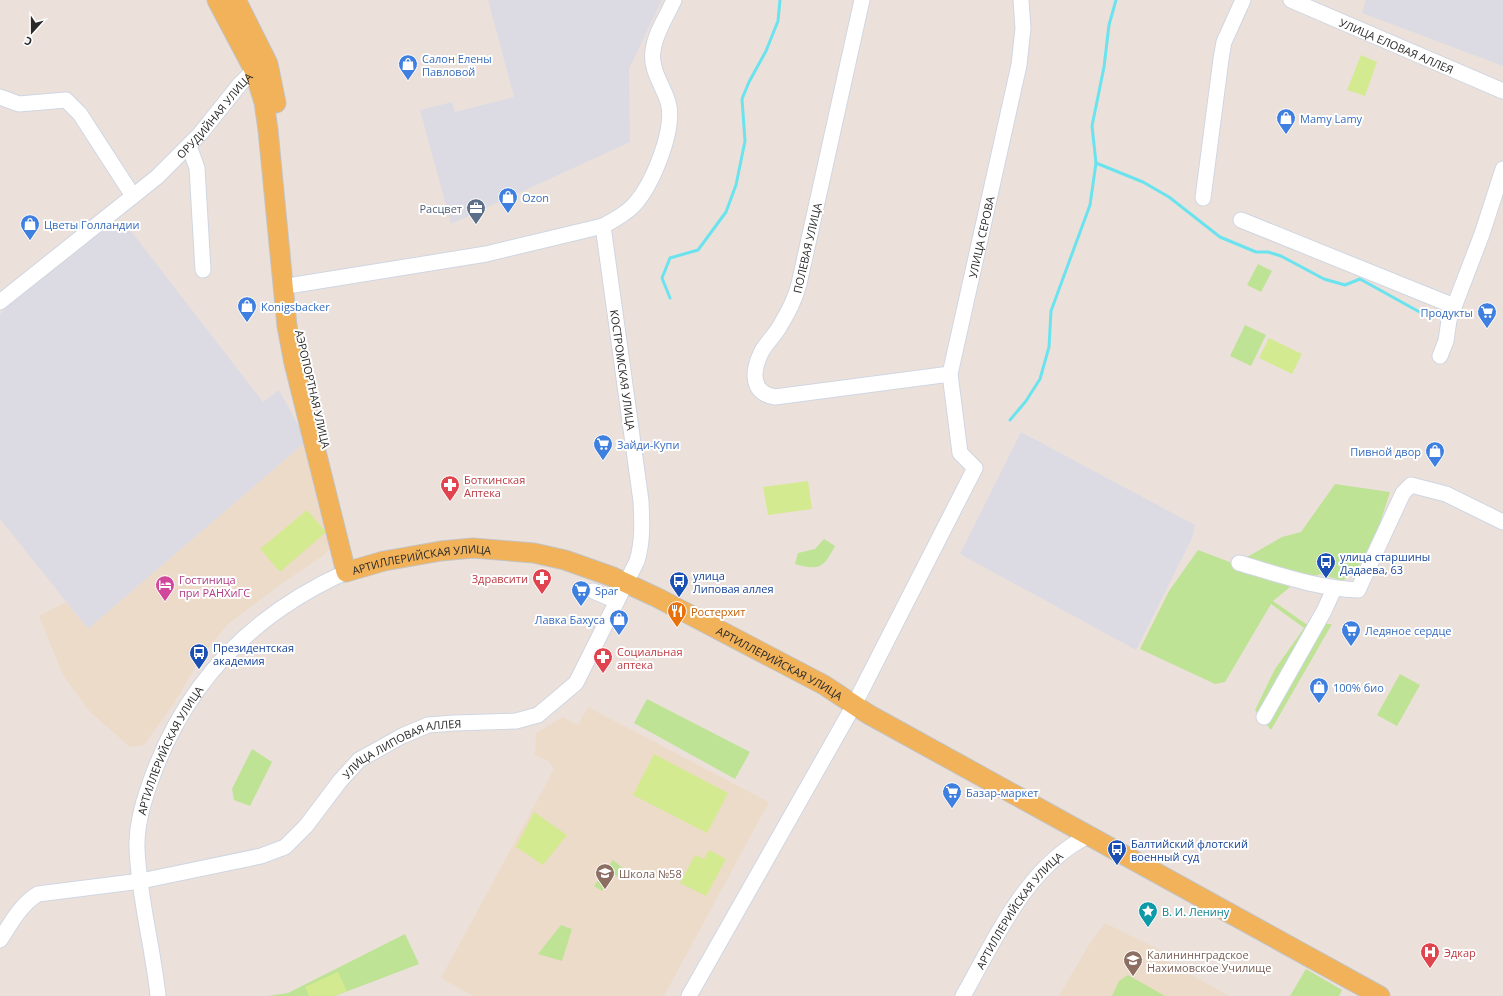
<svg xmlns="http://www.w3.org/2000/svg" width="1503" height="996" font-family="'Open Sans',sans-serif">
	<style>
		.industrial { fill: #dcdbe3 }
		.education { fill: #eddbc9 }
		.green { fill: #bee395 }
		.pitch { fill: #d4ea91 }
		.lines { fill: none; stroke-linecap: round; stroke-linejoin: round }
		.stream { stroke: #6be3ef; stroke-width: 3 }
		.minor-casing { stroke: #cfd6e2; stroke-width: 17 }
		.major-casing { stroke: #c3c3c3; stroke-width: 21 }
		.minor { stroke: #fff; stroke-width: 15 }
		.major { stroke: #f1b259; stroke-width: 19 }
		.labels { text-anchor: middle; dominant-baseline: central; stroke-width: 4; stroke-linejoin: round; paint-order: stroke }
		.street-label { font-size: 11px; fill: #292929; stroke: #fff }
		.shop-label { font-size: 11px; fill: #366cbe; stroke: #fff; text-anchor: start }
		.service-label { font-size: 11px; fill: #4e5e75; stroke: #fff; text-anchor: end }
		.health-label { font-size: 11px; fill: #be3a42; stroke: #fff; text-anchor: start }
		.transit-label { font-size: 11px; fill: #164399; stroke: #fff; text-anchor: start }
		.hotel-label { font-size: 11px; fill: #b23c85; stroke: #fff; text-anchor: start }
		.food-label { font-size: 11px; fill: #c56008; stroke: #fff; text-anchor: start }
		.education-label { font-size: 11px; fill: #785e54; stroke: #fff; text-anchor: start }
		.culture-label { font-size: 11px; fill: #0d838f; stroke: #fff; text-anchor: start }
	</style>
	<rect width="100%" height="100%" fill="#ebe1da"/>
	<g class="industrial">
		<path d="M488 0H662L629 69 630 142 451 224 420 110 452 102 455 112 514 97Z"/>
		<path d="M1366 0H1503V66L1362 13Z"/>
		<path d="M124 222 263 402 279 390 307 441 88 629 0 519V314L45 272 93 236Z"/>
		<path d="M1021 432 1195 525 1192 538 1136 650 960 554Z"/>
	</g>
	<g class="education">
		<path d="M307 441 333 544 324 555 277 587 227 625 202 656 175 702 144 745 130 747 90 712 63 675 39 616 66 602 88 629Z"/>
		<path d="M588 707 769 802 664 996H473L441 978 554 769 549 762 535 755 536 733 563 717 578 725Z"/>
		<path d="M1105 923 1164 952 1163 959 1229 996H1059L1090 943Z"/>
	</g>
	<g class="green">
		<path d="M1258 264 1272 271 1261 292 1247 285Z"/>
		<path d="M1245 325 1266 335 1251 366 1230 356Z"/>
		<path d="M1335 484 1390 492 1370 554 1343 581 1320 574 1290 587 1273 601 1306 624H1332L1271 730 1255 710 1275 669 1304 628 1271 604 1225 682 1215 684 1140 649 1169 591 1198 550 1235 564 1282 537 1301 532Z"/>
		<path d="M824 539 835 546C823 568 820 571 795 564L798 553 815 549Z"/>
		<path d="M1400 674 1420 685 1397 726 1377 715Z"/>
		<path d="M647 699 750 752 735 779 634 723Z"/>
		<path d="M252 749 272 762 250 806 234 800 232 789Z"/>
		<path d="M613 860 625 870 619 878 615 875 602 891 594 886Z"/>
		<path d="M561 925 572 929 562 961 538 954Z"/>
		<path d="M405 934 419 964 335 996H268L288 993Z"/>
		<path d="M1306 969 1342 990 1339 996H1290Z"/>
		<path d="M1128 975 1165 996H1112L1119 981Z"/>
	</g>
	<g class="pitch">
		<path d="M1361 55 1377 62 1365 96 1347 90Z"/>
		<path d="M1269 338 1302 354 1292 374 1259 358Z"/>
		<path d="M808 481 812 509 768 515 763 487Z"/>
		<path d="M307 510 326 532 280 572 260 549Z"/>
		<path d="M654 754 728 793 707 833 633 795Z"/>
		<path d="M534 812 567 835 543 865 516 847Z"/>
		<path d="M709 850 726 859 706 896 680 883 695 855 704 859Z"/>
		<path d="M338 972 347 991 335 996H309L305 987Z"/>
	</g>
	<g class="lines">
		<g class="stream">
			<path d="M1096 163 1143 182 1169 197 1220 237 1256 252H1268L1281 256 1324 279 1345 285 1360 279 1425 315"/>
			<path d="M670 298 662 278 670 258 698 250 726 212 736 185 745 141 742 99 749 82 766 51 778 21 780 0"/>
			<path d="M1010 420 1026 401 1040 379 1049 347 1051 311 1090 205 1096 163 1092 126 1104 67 1109 25 1116 0"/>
		</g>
		<defs>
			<g id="minor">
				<path d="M862 0 799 284C795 300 788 312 780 326 775 335 767 342 762 351 752 370 750 393 775 397L950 374"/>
				<path id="s1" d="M1291 0 1503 91"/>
				<path d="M0 97 19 104 66 100 80 114 133 196"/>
				<path d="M189 146 197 168 203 270"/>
				<path d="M1203 198 1221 59 1224 42 1243 0"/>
				<path d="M1241 220 1454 306"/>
				<path d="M294 285 486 254 603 226C614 220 624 215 633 206 652 186 676 129 668 102 663 85 650 70 653 51 655 33 667 16 674 0"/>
				<path id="s2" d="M0 302 157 177 200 134 240 84 254 70 263 66"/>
				<path d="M1440 356 1446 341 1449 320 1482 234 1503 169"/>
				<path d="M1239 563C1280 575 1316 588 1358 590L1403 493 1411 485 1446 494 1503 522"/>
				<path d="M593 591 617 601"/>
				<path d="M1264 717 1324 611 1334 589"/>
				<path id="s3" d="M0 940C11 923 21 904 38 894L141 881 261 856 285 847 306 826 340 781 359 760 402 736 428 725 454 723 516 721 538 715 576 683 637 561C643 541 642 522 641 501L603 226"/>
				<path id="s4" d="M158 996C153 947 139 898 137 849 136 823 145 796 154 772 189 679 255 613 346 572"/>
				<path id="s5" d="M689 996 854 705 975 468 960 453 950 374 1019 65 1023 28 1021 0"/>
				<path id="s6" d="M963 996C996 938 1026 867 1088 836"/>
			</g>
			<g id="major">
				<path id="s7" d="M217 0 254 70 264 102 268 130 287 326 294 363 346 572 384 561 441 551 473 548 534 553 565 560 613 577 658 598 824 685 868 714 1380 996"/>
				<path d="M236 0 268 64 276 103"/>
			</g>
		</defs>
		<use href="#minor" class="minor-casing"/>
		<use href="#major" class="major-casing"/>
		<use href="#minor" class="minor"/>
		<use href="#major" class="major"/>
	</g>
	<defs>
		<symbol id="shop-pin" viewBox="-11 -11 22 30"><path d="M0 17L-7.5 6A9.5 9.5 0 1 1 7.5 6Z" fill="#3f7fe0" stroke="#fff"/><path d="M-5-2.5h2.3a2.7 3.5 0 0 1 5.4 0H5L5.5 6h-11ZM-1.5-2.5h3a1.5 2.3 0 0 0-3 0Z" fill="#fff"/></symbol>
		<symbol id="office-pin" viewBox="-11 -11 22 30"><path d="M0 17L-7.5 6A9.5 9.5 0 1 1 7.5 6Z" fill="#5c6f8a" stroke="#fff"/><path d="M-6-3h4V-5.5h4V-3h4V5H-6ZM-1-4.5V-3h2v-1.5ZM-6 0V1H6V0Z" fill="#fff"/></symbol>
		<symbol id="supermarket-pin" viewBox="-11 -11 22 30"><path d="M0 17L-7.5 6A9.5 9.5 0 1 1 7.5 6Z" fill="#3f7fe0" stroke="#fff"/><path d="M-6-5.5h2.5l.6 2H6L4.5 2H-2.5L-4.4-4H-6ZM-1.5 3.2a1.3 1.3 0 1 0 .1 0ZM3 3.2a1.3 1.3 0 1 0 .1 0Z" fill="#fff"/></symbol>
		<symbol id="pharmacy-pin" viewBox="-11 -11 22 30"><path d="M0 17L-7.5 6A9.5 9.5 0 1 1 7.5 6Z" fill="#e0444e" stroke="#fff"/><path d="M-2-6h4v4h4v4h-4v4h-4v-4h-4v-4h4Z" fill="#fff"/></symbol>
		<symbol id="bus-pin" viewBox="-11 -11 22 30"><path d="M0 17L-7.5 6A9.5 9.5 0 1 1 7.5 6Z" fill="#1a4fb4" stroke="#fff"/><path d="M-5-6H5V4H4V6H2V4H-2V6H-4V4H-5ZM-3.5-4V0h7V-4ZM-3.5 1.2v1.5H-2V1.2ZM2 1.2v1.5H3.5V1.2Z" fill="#fff"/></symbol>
		<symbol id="hotel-pin" viewBox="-11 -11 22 30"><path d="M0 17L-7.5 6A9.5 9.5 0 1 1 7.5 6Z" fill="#d1479c" stroke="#fff"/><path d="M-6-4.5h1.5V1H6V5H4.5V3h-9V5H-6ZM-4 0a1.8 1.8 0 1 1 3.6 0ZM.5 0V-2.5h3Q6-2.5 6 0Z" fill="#fff"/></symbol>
		<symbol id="restaurant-pin" viewBox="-11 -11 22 30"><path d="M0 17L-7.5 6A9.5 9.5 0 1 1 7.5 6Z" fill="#e8710a" stroke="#fff"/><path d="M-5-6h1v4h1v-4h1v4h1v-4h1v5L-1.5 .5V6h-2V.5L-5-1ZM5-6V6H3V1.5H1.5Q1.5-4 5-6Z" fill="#fff"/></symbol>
		<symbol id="school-pin" viewBox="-11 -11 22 30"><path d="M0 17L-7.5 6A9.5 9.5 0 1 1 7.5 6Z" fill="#8d6e63" stroke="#fff"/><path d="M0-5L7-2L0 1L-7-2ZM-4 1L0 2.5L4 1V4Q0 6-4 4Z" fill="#fff"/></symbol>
		<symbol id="sight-pin" viewBox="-11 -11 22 30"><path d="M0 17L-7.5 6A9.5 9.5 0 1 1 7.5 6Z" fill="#0f9aa8" stroke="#fff"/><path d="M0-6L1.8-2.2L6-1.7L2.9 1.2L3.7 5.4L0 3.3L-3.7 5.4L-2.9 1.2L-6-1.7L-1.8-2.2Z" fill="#fff"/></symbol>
		<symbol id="hospital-pin" viewBox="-11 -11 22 30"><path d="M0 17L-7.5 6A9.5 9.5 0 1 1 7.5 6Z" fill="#e0444e" stroke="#fff"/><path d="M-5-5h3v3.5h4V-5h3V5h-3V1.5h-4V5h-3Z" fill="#fff"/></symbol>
		<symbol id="university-pin" viewBox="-11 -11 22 30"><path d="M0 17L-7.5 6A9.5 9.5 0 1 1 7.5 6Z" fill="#8d6e63" stroke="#fff"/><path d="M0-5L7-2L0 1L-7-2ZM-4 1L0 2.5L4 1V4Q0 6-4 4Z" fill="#fff"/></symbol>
	</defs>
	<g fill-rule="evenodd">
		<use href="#shop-pin" x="397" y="53" width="22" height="30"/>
		<use href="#shop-pin" x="1275" y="107" width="22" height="30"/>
		<use href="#shop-pin" x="497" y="186" width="22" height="30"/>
		<use href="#office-pin" x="465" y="197" width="22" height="30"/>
		<use href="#shop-pin" x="19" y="213" width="22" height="30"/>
		<use href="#shop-pin" x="236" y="295" width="22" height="30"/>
		<use href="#supermarket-pin" x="1476" y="301" width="22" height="30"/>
		<use href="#supermarket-pin" x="592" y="433" width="22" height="30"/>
		<use href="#shop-pin" x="1424" y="440" width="22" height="30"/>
		<use href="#pharmacy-pin" x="439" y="474" width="22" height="30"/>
		<use href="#bus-pin" x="1315" y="551" width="22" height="30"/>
		<use href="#pharmacy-pin" x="531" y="567" width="22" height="30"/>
		<use href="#bus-pin" x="668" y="570" width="22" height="30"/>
		<use href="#hotel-pin" x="154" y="574" width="22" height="30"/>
		<use href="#supermarket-pin" x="570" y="579" width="22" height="30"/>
		<use href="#restaurant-pin" x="666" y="600" width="22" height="30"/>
		<use href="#shop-pin" x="608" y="608" width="22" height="30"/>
		<use href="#supermarket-pin" x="1340" y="619" width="22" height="30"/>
		<use href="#bus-pin" x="188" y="642" width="22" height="30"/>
		<use href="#pharmacy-pin" x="592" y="646" width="22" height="30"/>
		<use href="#shop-pin" x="1308" y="676" width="22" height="30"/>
		<use href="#supermarket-pin" x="941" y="781" width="22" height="30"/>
		<use href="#bus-pin" x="1106" y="838" width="22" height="30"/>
		<use href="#school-pin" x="594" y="862" width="22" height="30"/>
		<use href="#sight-pin" x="1137" y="900" width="22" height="30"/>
		<use href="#hospital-pin" x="1419" y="941" width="22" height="30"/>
		<use href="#university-pin" x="1122" y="949" width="22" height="30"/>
	</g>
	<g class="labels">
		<g class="street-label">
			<text stroke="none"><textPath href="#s1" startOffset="115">УЛИЦА ЕЛОВАЯ АЛЛЕЯ</textPath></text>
			<text stroke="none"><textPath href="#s2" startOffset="285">ОРУДИЙНАЯ УЛИЦА</textPath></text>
			<text stroke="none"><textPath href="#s5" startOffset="842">УЛИЦА СЕРОВА</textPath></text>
			<text transform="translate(807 248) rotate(-77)">ПОЛЕВАЯ УЛИЦА</text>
			<text transform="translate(623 370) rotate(82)">КОСТРОМСКАЯ УЛИЦА</text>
			<text transform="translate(313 389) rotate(77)">АЭРОПОРТНАЯ УЛИЦА</text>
			<text stroke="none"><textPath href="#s7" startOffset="668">АРТИЛЛЕРИЙСКАЯ УЛИЦА</textPath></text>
			<text stroke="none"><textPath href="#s7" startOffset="1052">АРТИЛЛЕРИЙСКАЯ УЛИЦА</textPath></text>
			<text stroke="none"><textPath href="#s4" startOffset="254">АРТИЛЛЕРИЙСКАЯ УЛИЦА</textPath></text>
			<text stroke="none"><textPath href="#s3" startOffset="471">УЛИЦА ЛИПОВАЯ АЛЛЕЯ</textPath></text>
			<text stroke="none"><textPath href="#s6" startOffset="103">АРТИЛЛЕРИЙСКАЯ УЛИЦА</textPath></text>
		</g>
		<g class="shop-label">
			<text x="422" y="58">Салон Елены<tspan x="422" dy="13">Павловой</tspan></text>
			<text x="1300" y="118">Mamy Lamy</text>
			<text x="522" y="197">Ozon</text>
			<text x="44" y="224">Цветы Голландии</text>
			<text x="261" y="306">Konigsbacker</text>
			<text x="1473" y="312" text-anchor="end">Продукты</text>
			<text x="617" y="444">Зайди-Купи</text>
			<text x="1421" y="451" text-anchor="end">Пивной двор</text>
			<text x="595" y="590">Spar</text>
			<text x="605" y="619" text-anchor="end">Лавка Бахуса</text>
			<text x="1365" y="630">Ледяное сердце</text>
			<text x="1333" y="687">100% био</text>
			<text x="966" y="792">Базар-маркет</text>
		</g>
		<g class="service-label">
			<text x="462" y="208">Расцвет</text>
		</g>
		<g class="health-label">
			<text x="464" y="479">Боткинская<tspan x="464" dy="13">Аптека</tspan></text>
			<text x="528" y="578" text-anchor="end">Здравсити</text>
			<text x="617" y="651">Социальная<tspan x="617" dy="13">аптека</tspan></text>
			<text x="1444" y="952">Эдкар</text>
		</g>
		<g class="transit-label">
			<text x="1340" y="556">улица старшины<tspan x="1340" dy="13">Дадаева, 63</tspan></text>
			<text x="693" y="575">улица<tspan x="693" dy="13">Липовая аллея</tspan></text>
			<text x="213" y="647">Президентская<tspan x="213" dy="13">академия</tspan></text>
			<text x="1131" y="843">Балтийский флотский<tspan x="1131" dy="13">военный суд</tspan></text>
		</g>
		<g class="hotel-label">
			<text x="179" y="579">Гостиница<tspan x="179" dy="13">при РАНХиГС</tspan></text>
		</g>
		<g class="food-label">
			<text x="691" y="611">Ростерхит</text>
		</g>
		<g class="education-label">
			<text x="619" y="873">Школа №58</text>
			<text x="1147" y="954">Калининнградское<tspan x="1147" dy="13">Нахимовское Училище</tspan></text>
		</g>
		<g class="culture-label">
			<text x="1162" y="911">В. И. Ленину</text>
		</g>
	</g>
	<g transform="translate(32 32) rotate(201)" stroke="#ffffff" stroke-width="3" paint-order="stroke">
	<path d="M0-3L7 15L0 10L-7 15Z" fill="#292929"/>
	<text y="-6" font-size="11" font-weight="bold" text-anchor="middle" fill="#292929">С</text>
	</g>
</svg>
